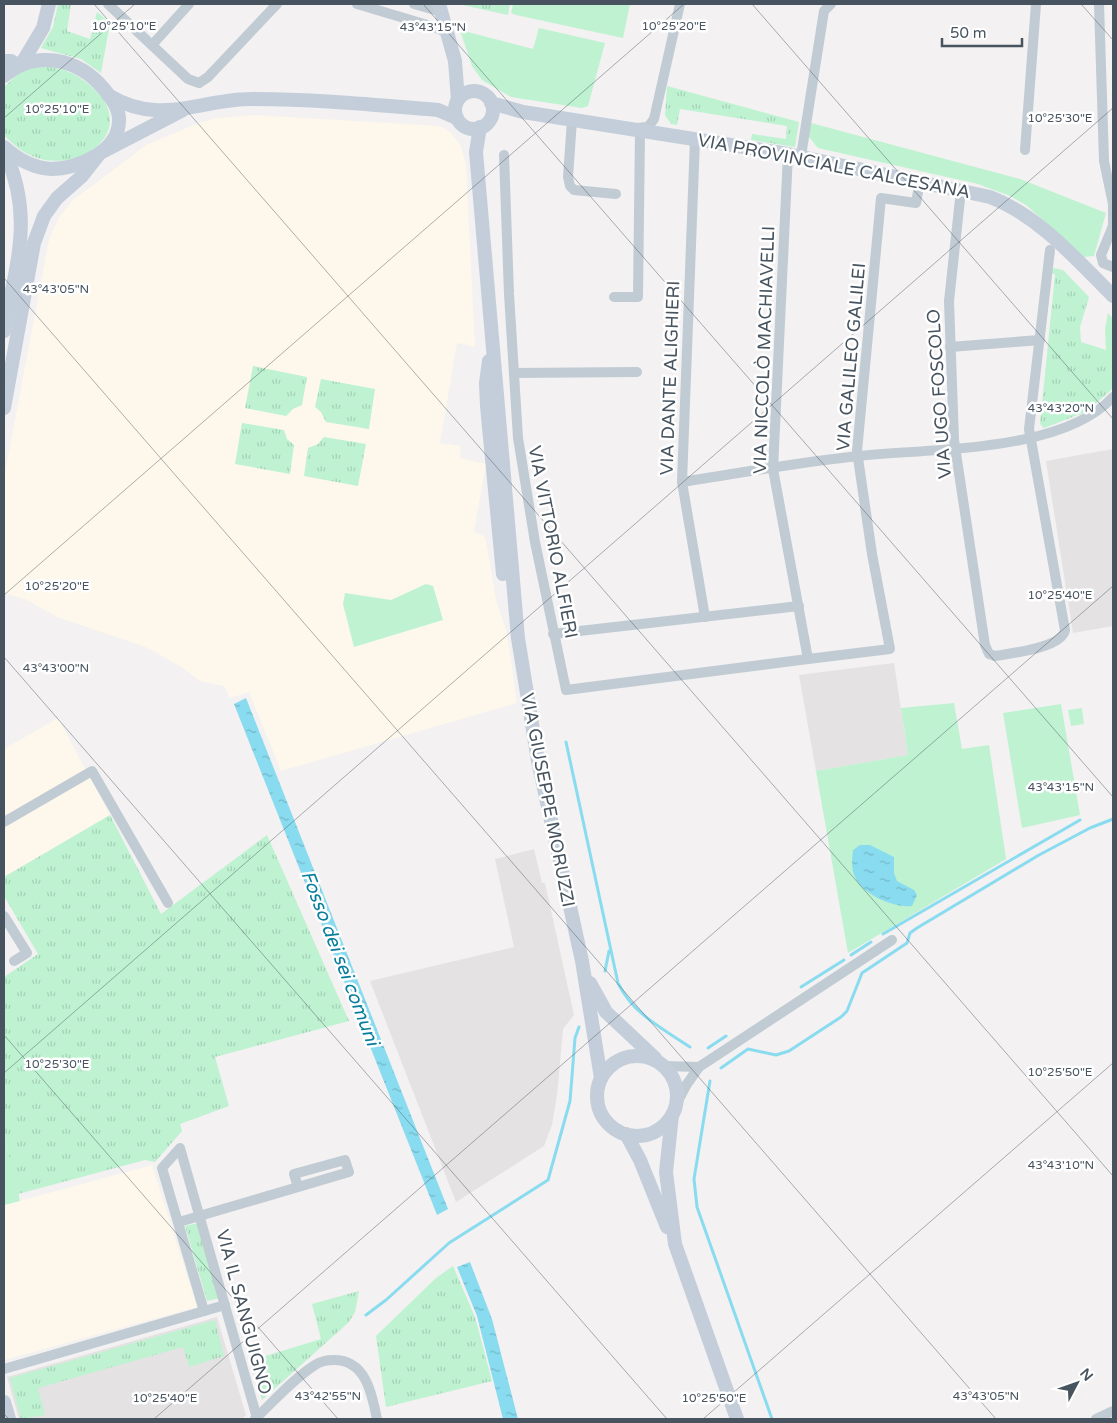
<svg xmlns="http://www.w3.org/2000/svg" width="1117" height="1423" font-family="'Varela Round',sans-serif">
	<style>
		.commercial { fill: #fdf8eb }
		.education { fill: #e4e2e3 }
		.grass { fill: url(#grass-tufts) }
		.park { fill: #bef2d1 }
		.water { fill: url(#water-ripples) }
		.lines { fill: none; stroke-linecap: round; stroke-linejoin: round }
		.stream { stroke: #89dcf0; stroke-width: 3 }
		.street { stroke: #c1cbd3; stroke-width: 10 }
		.secondary { stroke: #c3ceda; stroke-width: 14 }
		.ticks { fill: none; stroke: #47545f; stroke-width: 1; stroke-opacity: 0.45 }
		.labels { text-anchor: middle; dominant-baseline: central; stroke-width: 5; stroke-linejoin: round; paint-order: stroke }
		.street-label { font-size: 18px; fill: #47545f; stroke: #fff }
		.water-label { font-size: 19px; font-style: italic; fill: #087f9c; stroke: #fff }
		.ticks-label { font-size: 12px; text-anchor: middle; fill: #47545f; stroke: #fff; stroke-width: 5; stroke-linejoin: round; paint-order: stroke }
	</style>
	<defs>
		<pattern id="grass-tufts" width="24" height="20" patternUnits="userSpaceOnUse" patternTransform="scale(1.25)"><rect width="24" height="20" fill="#bef2d1"/><path d="M3 7l-1-3M5 7V3M7 7l1-3M15 17l-1-3M17 17v-4M19 17l1-3" fill="none" stroke="#a5d1b6"/></pattern>
		<pattern id="water-ripples" width="26" height="14" patternUnits="userSpaceOnUse" patternTransform="scale(1.25)"><rect width="26" height="14" fill="#89dcf0"/><path d="M2 4q2-2 4 0t4 0M15 11q2-2 4 0t4 0" fill="none" stroke="#72b5c6"/></pattern>
	</defs>
	<rect width="100%" height="100%" fill="#f3f1f1"/>
	<g class="commercial">
		<path d="M253 115 440 126 450 132 460 144 466 164 475 347 457 343 440 443 461 446 460 458 486 464 474 532 484 536 486 541 496 600 507 633 517 703 281 771 249 692 230 698 224 686 200 681 183 668 148 648 57 617 25 599 4 593V478L49 240 58 219 72 201 146 145 199 123 218 118Z"/>
		<path d="M58 718 110 815 4 877V749Z"/>
		<path d="M152 1165 197 1307 4 1360V1205Z"/>
	</g>
	<g class="education">
		<path d="M1113 449V626L1073 633 1046 461Z"/>
		<path d="M894 663 908 755 816 771 799 675Z"/>
		<path d="M534 849 542 883H545L574 1015 563 1029 557 1095 552 1125 544 1146 456 1202 370 981 514 947 495 859Z"/>
		<path d="M217 1317 246 1415 242 1419H19L7 1377Z"/>
	</g>
	<g class="grass">
		<path d="M58 4H71L67 31 90 39 97 12 110 23 101 73 81 59 41 48 53 27Z"/>
		<path d="M458 4H510L508 15Z"/>
		<path d="M39 66C61 67 77 73 94 89 135 128 89 167 45 160 29 157 15 147 4 135V87L19 73Z"/>
		<path d="M667 86 799 122 795 147 751 140 752 134 786 139 787 126 680 109 677 125 671 124 665 115Z"/>
		<path d="M1054 268 1063 270 1089 297 1080 327 1081 342 1106 350 1105 329 1108 313 1113 319V388L1088 411 1044 428 1040 424 1055 274 1049 273Z"/>
		<path d="M253 366 307 377 302 405 293 409 286 416 245 408Z"/>
		<path d="M321 379 375 389 369 429 326 422 321 412 315 407Z"/>
		<path d="M242 423 284 430 287 439 294 445 290 474 235 464Z"/>
		<path d="M324 437 366 444 358 486 304 476 308 448 318 444Z"/>
		<path d="M110 815 161 914 267 835 349 1021 215 1057 229 1106 180 1124 182 1131 155 1162 145 1160 18 1194 4 1135V977L38 954 4 896V877Z"/>
		<path d="M198 1223 220 1298 207 1301 185 1226Z"/>
		<path d="M453 1266 475 1317 492 1381 386 1407 376 1336 436 1278Z"/>
		<path d="M359 1291 355 1312 349 1322 262 1400 252 1360 321 1339 312 1304Z"/>
		<path d="M215 1320 224 1356 189 1367 183 1347 38 1388 45 1415 21 1419 10 1378Z"/>
	</g>
	<g class="park">
		<path d="M513 4H630L623 38 516 15 511 13Z"/>
		<path d="M539 28 605 43 588 106 582 108 511 97 482 80 472 66 460 30 533 49Z"/>
		<path d="M811 123 1020 179 1106 213 1094 256 1084 257 1026 205 1010 196 978 184 818 148 809 137Z"/>
		<path d="M426 584 433 586 443 620 354 647 343 604 345 593 391 600Z"/>
		<path d="M954 703 962 749 989 745 1006 859 848 953 816 771 908 755 901 708Z"/>
		<path d="M1061 704 1080 815 1022 828 1003 713Z"/>
		<path d="M1082 708 1084 724 1071 726 1068 710Z"/>
		<path d="M4 1135 20 1201 4 1205Z"/>
	</g>
	<g class="water">
		<path d="M246 698 448 1209 437 1215 234 704Z"/>
		<path d="M860 845H870L894 857V873L897 881 914 890 917 895 912 906C894 908 863 895 855 877 851 869 852 859 853 850Z"/>
		<path d="M470 1262 492 1319 518 1419H503L477 1316 457 1267Z"/>
	</g>
	<g class="lines">
		<g class="stream">
			<path d="M566 742 618 983C633 1014 663 1029 690 1047"/>
			<path d="M883 934 1080 820"/>
			<path d="M851 955 871 942"/>
			<path d="M605 971 609 951"/>
			<path d="M801 987 844 960"/>
			<path d="M708 1048 726 1036"/>
			<path d="M721 1068 748 1049 776 1055 789 1051 841 1017 847 1011 862 973 907 943 910 933 917 928 1039 855 1090 828 1113 819"/>
			<path d="M710 1081 694 1179 697 1207 772 1419"/>
			<path d="M366 1315 386 1300 449 1243 548 1180 570 1101 575 1038 579 1027"/>
		</g>
		<g class="street">
			<path d="M108 4 188 79 199 83 208 77 277 4"/>
			<path d="M357 4 434 27 448 33"/>
			<path d="M414 4 442 12"/>
			<path d="M1099 4 1104 161 1113 204V227"/>
			<path d="M152 45 189 4"/>
			<path d="M572 120 568 177 570 186 574 190 616 194"/>
			<path d="M637 128 648 127 654 119 680 4"/>
			<path d="M695 139 682 482 705 617"/>
			<path d="M1025 150 1036 4"/>
			<path d="M788 154 773 469 808 659 890 649 872 554 857 451 881 198 916 203 920 181"/>
			<path d="M504 155 509 294 518 438 535 542 566 690 808 659"/>
			<path d="M801 156 824 11 831 4"/>
			<path d="M961 190 949 301 954 440 985 645 989 654 995 656C1012 653 1062 648 1065 630L1029 429 1050 250"/>
			<path d="M1113 226 1101 255 1103 263 1113 267"/>
			<path d="M614 297H638L640 131"/>
			<path d="M950 347 1040 340"/>
			<path d="M514 373 637 372"/>
			<path d="M682 482C740 473 800 462 859 456 931 448 1062 453 1113 397"/>
			<path d="M553 634 799 606"/>
			<path d="M4 822 92 771 168 903"/>
			<path d="M4 916 27 953 14 961"/>
			<path d="M665 1066 699 1067"/>
			<path d="M677 1103 687 1084 699 1067 892 940"/>
			<path d="M179 1222 349 1172 345 1160 294 1174 298 1187"/>
			<path d="M204 1311 162 1168 180 1148 257 1418"/>
			<path d="M4 1369 225 1305"/>
			<path d="M255 1419C274 1401 293 1379 315 1365 321 1361 327 1360 334 1360 366 1360 372 1394 377 1419"/>
			<path d="M1096 1419 1113 1411"/>
		</g>
		<g class="secondary">
			<path d="M439 4 455 61 458 100"/>
			<path d="M4 61H11L18 65"/>
			<path d="M22 63 43 28 49 4"/>
			<path d="M4 76C36 49 78 58 104 89 111 98 119 108 119 119 120 151 78 169 51 169 33 168 17 159 4 147"/>
			<circle cx="474" cy="110" r="19"/>
			<path d="M108 95C161 127 198 99 252 99 314 99 376 105 438 110L457 118"/>
			<path d="M491 103 523 112 788 154 990 197C1039 216 1076 259 1113 296"/>
			<path d="M480 127 476 152 518 638 538 761 582 961 601 1078"/>
			<path d="M4 331C16 263 35 217 4 150"/>
			<path d="M489 361 486 383 487 406 503 574"/>
			<path d="M4 408 34 243 44 216 57 198 82 176 100 153 183 110"/>
			<path d="M590 983 606 1012 655 1058"/>
			<circle cx="637" cy="1096" r="40"/>
			<path d="M672 1115 666 1172 675 1244 737 1419"/>
			<path d="M626 1134 640 1160 667 1227"/>
			<path d="M4 1402 9 1419"/>
		</g>
	</g>
	<path class="ticks" d="M94 4 1113 1176M423 4 1113 797M752 4 1113 419M1081 4 1113 40M4 118 135 4M4 278 996 1419M4 595 684 4M4 657 667 1419M4 1035 338 1419M4 1073 1113 108M4 1414 9 1419M154 1419 1113 586M703 1419 1113 1063"/>
	<g class="labels">
		<g class="street-label">
			<text transform="translate(834 166) rotate(11)">VIA PROVINCIALE CALCESANA</text>
			<text transform="translate(764 350) rotate(-88)">VIA NICCOLÒ MACHIAVELLI</text>
			<text transform="translate(851 357) rotate(-85)">VIA GALILEO GALILEI</text>
			<text transform="translate(670 378) rotate(-88)">VIA DANTE ALIGHIERI</text>
			<text transform="translate(939 394) rotate(-94)">VIA UGO FOSCOLO</text>
			<text transform="translate(553 542) rotate(79)">VIA VITTORIO ALFIERI</text>
			<text transform="translate(548 800) rotate(79)">VIA GIUSEPPE MORUZZI</text>
			<text transform="translate(244 1312) rotate(75)">VIA IL SANGUIGNO</text>
		</g>
		<g class="water-label">
			<text transform="translate(340 958) rotate(69)">Fosso dei sei comuni</text>
		</g>
	</g>
	<g class="ticks-label">
		<text x="124" y="30">10°25'10"E</text>
		<text x="674" y="30">10°25'20"E</text>
		<text x="433" y="31">43°43'15"N</text>
		<text x="57" y="113">10°25'10"E</text>
		<text x="1060" y="122">10°25'30"E</text>
		<text x="56" y="293">43°43'05"N</text>
		<text x="1061" y="412">43°43'20"N</text>
		<text x="57" y="590">10°25'20"E</text>
		<text x="1060" y="599">10°25'40"E</text>
		<text x="56" y="672">43°43'00"N</text>
		<text x="1061" y="791">43°43'15"N</text>
		<text x="57" y="1068">10°25'30"E</text>
		<text x="1060" y="1076">10°25'50"E</text>
		<text x="1061" y="1169">43°43'10"N</text>
		<text x="328" y="1400">43°42'55"N</text>
		<text x="986" y="1400">43°43'05"N</text>
		<text x="165" y="1402">10°25'40"E</text>
		<text x="714" y="1402">10°25'50"E</text>
	</g>
	<rect width="1117" height="1423" fill="none" stroke="#47545f" stroke-width="10"/>
	<g transform="translate(1077 1383) rotate(49)" stroke="#ffffff" stroke-width="4" paint-order="stroke">
	<path d="M0-4L9 19L0 12L-9 19Z" fill="#47545f"/>
	<text y="-8" font-size="14" font-weight="bold" text-anchor="middle" fill="#47545f">N</text>
	</g>
	<path d="M942 38v8h80v-8" fill="none" stroke="#47545f" stroke-width="2.5"/>
	<text x="950" y="38" font-size="15" fill="#47545f" stroke="#ffffff" stroke-width="4" paint-order="stroke">50 m</text>
</svg>
